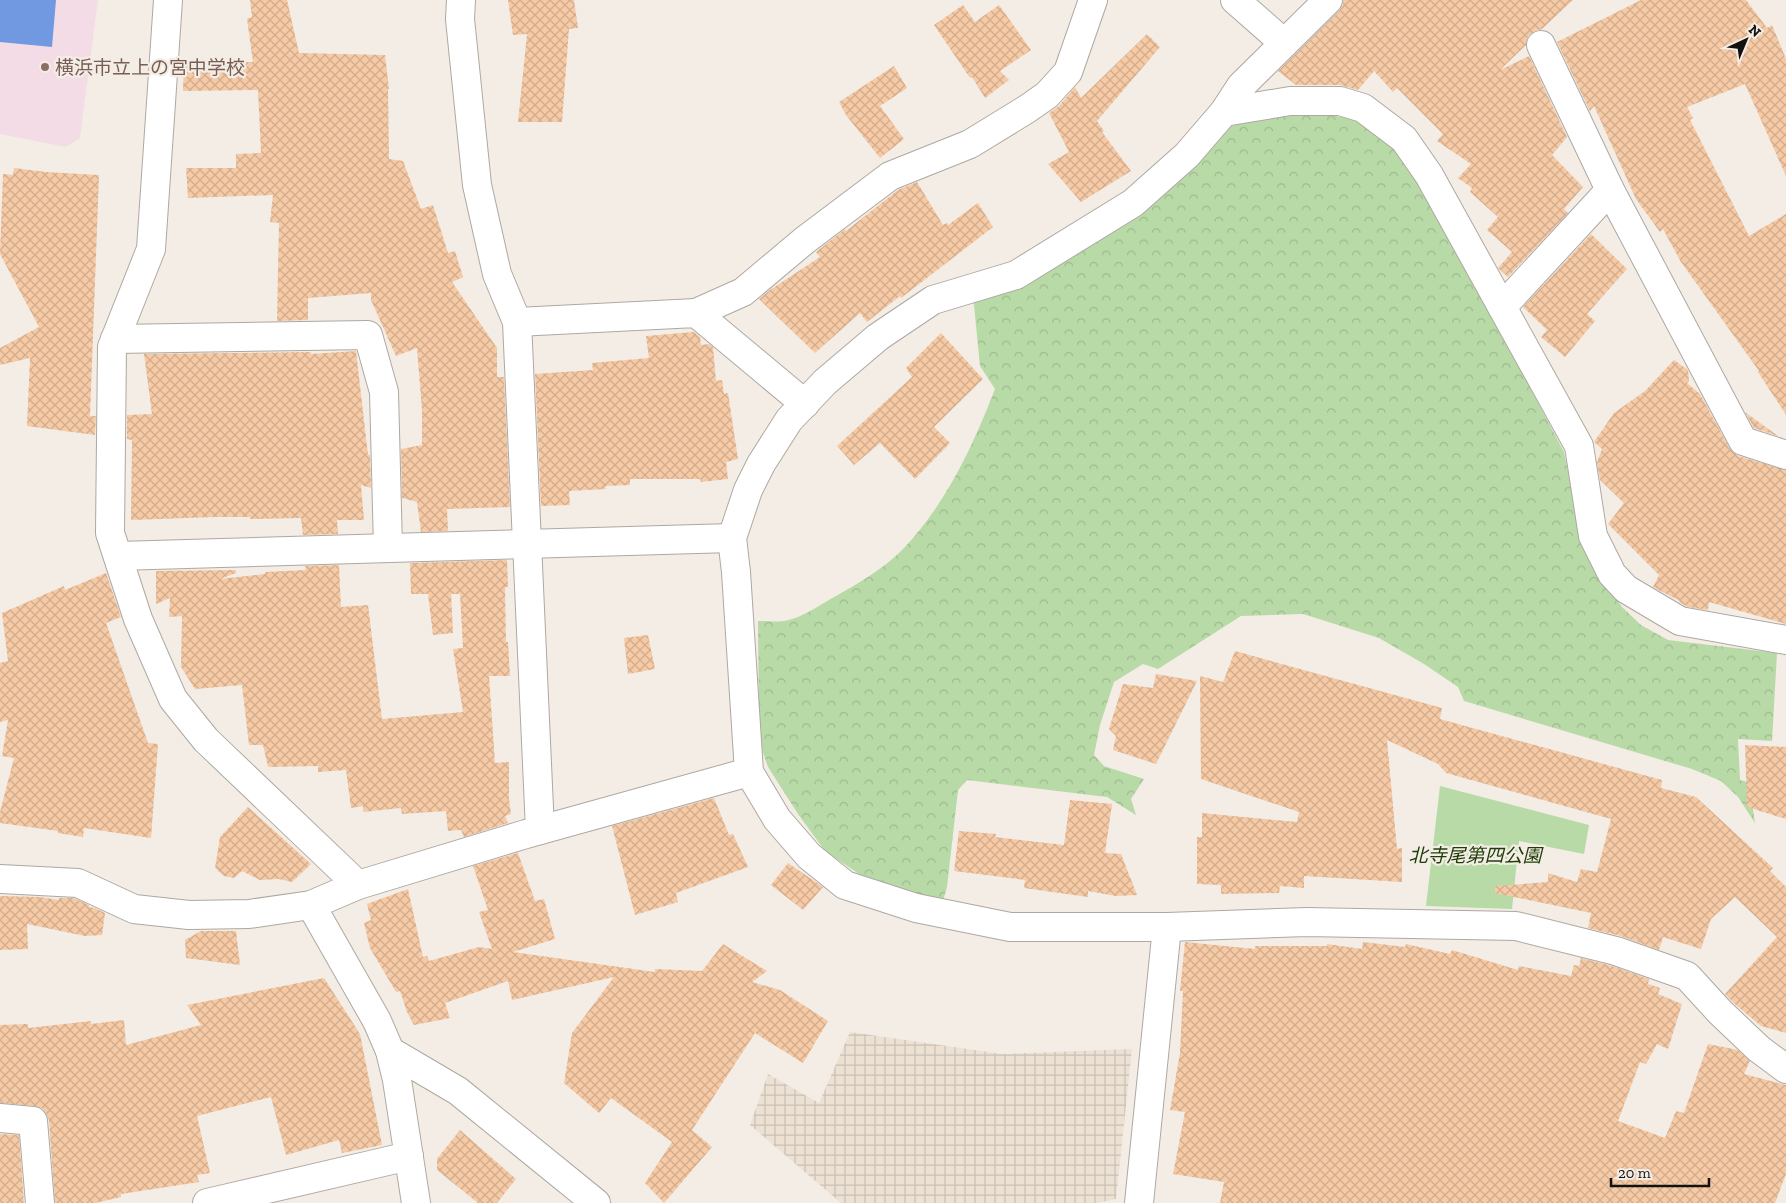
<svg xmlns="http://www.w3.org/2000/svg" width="1786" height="1203" font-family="'Zilla Slab','Noto Sans JP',serif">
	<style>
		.industrial { fill: url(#industrial-grid) }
		.education { fill: #f4dce7 }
		.forest { fill: url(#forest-crowns) }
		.park { fill: #b8daa7 }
		.water { fill: #7199e1 }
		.building { fill: url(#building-cross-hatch) }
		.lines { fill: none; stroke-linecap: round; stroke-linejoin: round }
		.minor-casing { stroke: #aea8a2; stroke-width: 30 }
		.tertiary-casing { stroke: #aea8a2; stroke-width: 30 }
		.minor { stroke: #fff; stroke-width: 28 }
		.tertiary { stroke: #fff; stroke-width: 28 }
		.education-dot { fill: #8d6e63; stroke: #f3ede6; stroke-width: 2 }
		.labels { text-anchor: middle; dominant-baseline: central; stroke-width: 4.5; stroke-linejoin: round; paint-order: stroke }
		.education-label { font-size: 19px; fill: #785e54; stroke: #f3ede6; text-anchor: start }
		.park-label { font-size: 19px; font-style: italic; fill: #1d3d06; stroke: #f3ede6 }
	</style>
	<defs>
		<pattern id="industrial-grid" width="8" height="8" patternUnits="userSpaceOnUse" patternTransform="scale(1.25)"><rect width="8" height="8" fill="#ede1d4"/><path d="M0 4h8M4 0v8" fill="none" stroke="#cac0b5"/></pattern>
		<pattern id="forest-crowns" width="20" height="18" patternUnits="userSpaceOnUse" patternTransform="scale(1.25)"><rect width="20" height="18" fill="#b8daa7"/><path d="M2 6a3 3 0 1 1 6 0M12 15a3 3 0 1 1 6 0" fill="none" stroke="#9dba8f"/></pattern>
		<pattern id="building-cross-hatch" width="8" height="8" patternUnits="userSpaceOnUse" patternTransform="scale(1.25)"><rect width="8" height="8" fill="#f6caa5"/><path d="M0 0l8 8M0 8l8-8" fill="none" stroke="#d2ac8d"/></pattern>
	</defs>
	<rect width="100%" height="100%" fill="#f3ede6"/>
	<path class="industrial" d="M850 1032 1002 1054 1132 1049 1116 1199 1097 1203H841L750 1125 768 1074 819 1103Z"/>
	<path class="education" d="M0 0H98L80 138 66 147 0 134Z"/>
	<path class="forest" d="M1317 113 1355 119 1378 131 1397 150 1434 205 1564 452 1584 547 1622 607 1641 625 1668 640 1777 653 1772 741 1738 739 1740 780 1754 784 1752 803 1755 823 1738 797 1721 781 1692 769 1464 701 1458 687 1424 664 1379 638 1303 614 1241 616 1158 669 1143 664 1114 682 1100 725 1094 755 1104 766 1144 779 1131 799 1136 815 1107 797 967 780 958 790 947 887 943 901 862 876 825 851 798 814 768 767 759 741 758 621C769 621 781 623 792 619 806 615 823 603 836 596 859 583 883 569 902 550 945 506 973 446 995 389L980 366 973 295 1122 226 1162 197 1196 163 1225 128 1267 116Z"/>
	<path class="park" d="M1440 786 1589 825 1584 854 1519 841 1512 909 1426 906Z"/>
	<path class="water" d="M0 0H56L52 47 0 42Z"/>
	<g class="building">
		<path d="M250 0H287L299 53 385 55 389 89H388L389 159 403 161 421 209 433 205 448 253 455 251 463 277 452 282 497 348V377H504L510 507 447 509 448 531 421 532 417 502 402 498 401 449 422 445V410L417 348 396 356 371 300V293L308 298V320L277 321 279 223 270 222 273 195 188 198 186 168H236V154L261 153 258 90 183 91 184 62H253L247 19 252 17Z"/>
		<path d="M508 0H574L578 28 569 29 562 122H518L527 34 513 35Z"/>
		<path d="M1343 0H1573L1542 29 1535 31 1528 36 1526 45 1500 70 1529 56 1567 137 1552 155 1583 187 1564 209 1568 213 1508 277 1498 268 1512 252 1487 230 1498 217 1470 192 1472 188 1458 178 1471 164 1437 141 1443 134 1397 88 1393 92 1374 71 1358 90 1340 85H1296L1278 71 1339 11 1343 5Z"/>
		<path d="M1641 0H1746L1767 28 1772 25 1786 59V176L1745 84 1687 107 1693 118 1690 120 1749 236 1786 214V415L1758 372 1759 371 1681 262 1663 229 1660 232 1636 199 1594 106 1590 111 1557 42Z"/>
		<path d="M963 5 975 22 999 5 1031 50 1000 71 1009 80 985 98 972 77 970 78 934 25Z"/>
		<path d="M1147 34 1160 47 1097 121 1104 131 1102 132 1131 171 1081 202 1048 164 1069 152 1049 113 1059 106 1075 87 1081 98Z"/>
		<path d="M894 66 907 88 880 106 904 139 880 158 846 115 839 102Z"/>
		<path d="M14 168 46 172 99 175 90 416H96L95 435 27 426 30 358 0 365V348L39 327 0 254 3 174 13 175Z"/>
		<path d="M917 182 943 225 947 223 948 225 978 203 993 227 901 298 900 296 867 322 860 313 815 353 759 299 770 290 820 257 816 252 845 229 846 231 898 190Z"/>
		<path d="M1591 234 1627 269 1587 314 1595 321 1565 357 1541 337 1547 330 1523 307Z"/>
		<path d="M694 332 700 337 701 345 709 344 713 347 716 381 722 380 724 394 728 393 738 459 726 462 728 479 701 482 700 479H630V485L605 486 606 489 569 491 570 505 541 506 535 374 593 370 592 363 649 358 646 336Z"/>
		<path d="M941 333 983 379 934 427 950 443 915 479 880 443 854 465 837 446 912 377 906 368Z"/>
		<path d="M356 351 368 455H370L371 488 361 485 364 520H337L338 534 303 535 301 518 250 519V517H215L131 520 132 440 127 439V415L152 414 144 354 311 352V354Z"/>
		<path d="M1674 360 1688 370 1689 381 1687 383 1700 394 1730 449 1738 456 1786 470V624L1709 602 1708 610 1688 607 1681 603 1679 602 1680 601 1653 587 1659 575 1608 524 1624 503 1600 480 1597 462 1602 449 1594 442 1614 413 1645 391Z"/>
		<path d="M1745 412 1778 436 1754 428Z"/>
		<path d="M507 560 508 587H505L506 642H508L510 676H489L495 763 509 762V799L511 814 505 816 508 823 464 837 461 830 448 831 446 811 402 814 401 808 363 812V806L351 808 346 770 318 772V766L268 767 263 745H249L242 685 195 689 181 667 182 616 169 617 170 598 156 604V571L236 570V573L220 579 265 574V572L306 570 305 566 339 565 341 607 368 605 382 719 463 712 453 649 463 648 460 594H451L453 633 433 635 428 594H411L410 563Z"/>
		<path d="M106 573 121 617 106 623 148 743 158 744 151 838 84 828 83 837 58 833V831L0 823V812L14 758 2 756 8 720 0 722V663L8 661 2 613 64 586 65 590Z"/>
		<path d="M648 635 655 669 628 674 624 638Z"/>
		<path d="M1235 651 1442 708 1440 719 1662 780 1661 788 1696 797 1773 868 1770 871 1786 887V1033L1761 1026 1736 1005 1725 994 1777 937 1735 897 1711 919 1701 949 1663 937 1659 950 1621 936 1588 928 1591 913 1495 893V886L1548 882V873L1577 882 1581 869 1597 872 1611 819 1446 773 1438 764 1387 740 1397 849 1402 848V882L1304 876V888L1280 886 1279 893 1221 894V885L1197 884V837H1202V813L1297 822 1299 812 1201 779 1200 676 1223 682Z"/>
		<path d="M1156 674 1197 681 1156 764 1113 750 1116 736 1109 729 1123 684 1153 688Z"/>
		<path d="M1745 745 1786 747V819L1747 807Z"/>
		<path d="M714 798 729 835 733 834 748 867 676 893 678 902 635 915 612 826Z"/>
		<path d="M1070 800 1112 804 1105 853 1121 854 1137 895 1116 896 1088 891V897L1024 888 1025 880 954 871 959 831 996 834 995 837 1064 845Z"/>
		<path d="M248 807 311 864 292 882 279 879 260 880 242 871 234 878 224 876 215 868 220 837Z"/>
		<path d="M518 853 535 901 544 899 555 939 513 952 655 972V969L702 971 723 944 767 971 752 982 780 990 828 1021 803 1063 755 1033 692 1130 712 1147 664 1203 645 1183 672 1142 611 1098 599 1113 564 1083 572 1033 614 977 512 1000 508 981 445 1003 450 1018 414 1025 407 1012 400 991 396 992 370 948 364 923 371 920 367 904 408 889 423 957 427 956 429 961 479 947 492 949 479 912 488 910 473 866Z"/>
		<path d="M788 863 823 887 803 910 771 885Z"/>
		<path d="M0 896 40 897 59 900V898H74L89 905V907L95 908 105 913 102 935 85 936 27 924 28 949 0 950Z"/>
		<path d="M201 931H236L240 965 186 958 185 940Z"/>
		<path d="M1185 942 1255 949V946H1327V944L1362 949 1363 942 1405 947 1406 944 1450 954 1452 950 1518 970 1519 966 1571 976 1574 965 1579 966 1581 958 1612 966 1649 979 1648 984 1660 988 1658 994 1682 1004 1668 1049 1657 1044 1646 1064 1640 1062 1618 1121 1665 1138 1676 1111 1684 1113 1708 1044 1738 1050 1750 1061 1744 1074 1786 1085V1174L1775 1203H1220L1224 1182 1173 1174 1185 1112 1170 1110 1180 1053 1183 991H1180Z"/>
		<path d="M324 978 360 1034 382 1145 342 1153 339 1140 286 1155 271 1097 197 1116 210 1173 197 1175 199 1182 121 1194V1197L95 1203H55L49 1120 46 1113 42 1108 35 1106 0 1103V1025L28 1024V1028L91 1021V1024L124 1020 126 1045 201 1025 187 1005Z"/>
		<path d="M460 1130 516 1179 497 1203H478L437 1170V1159Z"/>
		<path d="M0 1134 19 1135 24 1203H0Z"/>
	</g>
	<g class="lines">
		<defs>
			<g id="minor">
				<path d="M168 0 151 249 112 347 110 533 138 619 173 699 206 740 358 885"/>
				<path d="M461 0 460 19 477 185 497 274 517 322 540 830"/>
				<path d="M1235 0 1284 43"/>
				<path d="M1328 0 1241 86 1224 112 1187 155 1133 203 1016 275 933 300 878 337 825 382 789 420 761 464 748 490 732 538 736 572 749 772 777 819 809 856 845 885 916 908 1010 927H1167L1307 922 1516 926 1616 951 1687 976 1720 1012 1759 1049 1786 1069"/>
				<path d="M1541 45 1610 190 1743 441 1786 455"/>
				<path d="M1224 112 1290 101H1340L1363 108 1404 139 1429 175 1579 446 1593 536 1612 574 1626 589 1680 621 1786 640"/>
				<path d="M1502 307 1610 190"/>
				<path d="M696 313 743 292 805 240 890 176 970 144 1027 109 1047 95 1068 72 1093 0"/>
				<path d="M517 322 696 313 805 404"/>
				<path d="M115 339 368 335 384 392 388 548"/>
				<path d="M118 556 732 538"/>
				<path d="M0 879 78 883 134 909 189 915 249 914 311 905 358 885 526 834 749 772"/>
				<path d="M390 1051 458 1091 596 1203"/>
				<path d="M0 1118 33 1121 40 1203"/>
				<path d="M1139 1203 1167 927"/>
			</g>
			<g id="tertiary">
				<path d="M311 905 377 1021 390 1051 397 1080 416 1203"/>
				<path d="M207 1203 409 1156"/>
			</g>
		</defs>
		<use href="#minor" class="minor-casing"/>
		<use href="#tertiary" class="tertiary-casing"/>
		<use href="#minor" class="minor"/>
		<use href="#tertiary" class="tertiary"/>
	</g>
	<circle class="education-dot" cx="45" cy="67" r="5"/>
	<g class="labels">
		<g class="education-label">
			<text x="55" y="67">横浜市立上の宮中学校</text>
		</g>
		<g class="park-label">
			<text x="1475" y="855">北寺尾第四公園</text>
		</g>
	</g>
	<g transform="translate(1746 40) rotate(44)" stroke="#f3ede6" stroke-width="4" paint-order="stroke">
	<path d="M0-4L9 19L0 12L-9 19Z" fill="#141210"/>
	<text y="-8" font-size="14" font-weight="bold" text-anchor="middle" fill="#141210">N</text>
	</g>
	<path d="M1611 1178v8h98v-8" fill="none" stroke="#141210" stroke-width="2.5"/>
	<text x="1618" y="1178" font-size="15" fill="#141210" stroke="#f3ede6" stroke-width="4" paint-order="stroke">20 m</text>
</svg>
